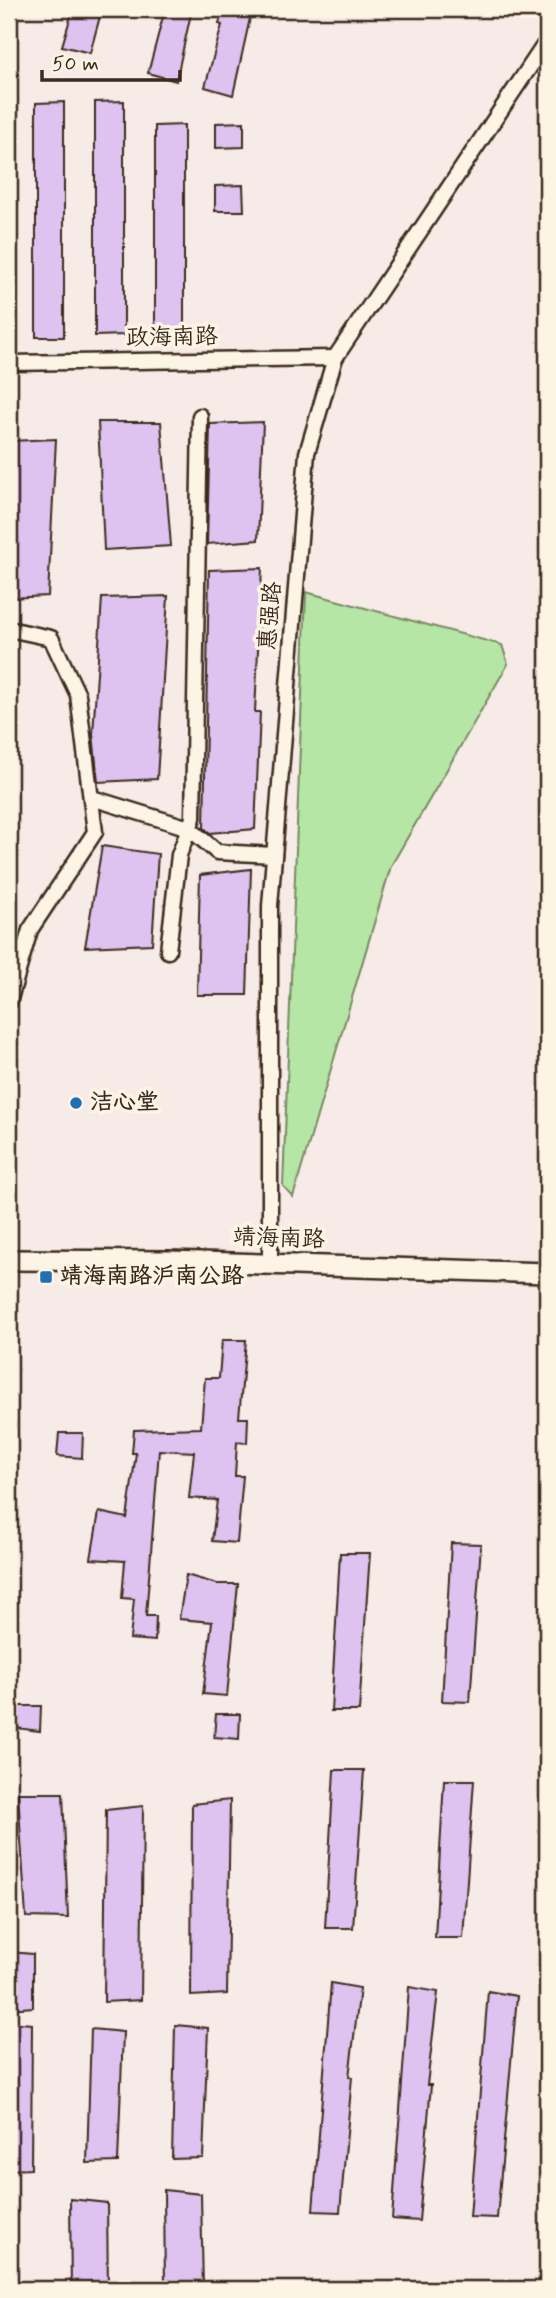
<svg xmlns="http://www.w3.org/2000/svg" width="556" height="2298" font-family="Mynerve,'LXGW WenKai TC',sans-serif">
	<style>
		.green { fill: #b6e6a5; stroke: #788862; stroke-width: 2 }
		.building { fill: #dec2f0; stroke: #3b2a1e; stroke-width: 2 }
		.lines { fill: none; stroke-linecap: round; stroke-linejoin: round }
		.street-casing { stroke: #3b2a1e; stroke-width: 19 }
		.secondary-casing { stroke: #3b2a1e; stroke-width: 24 }
		.street { stroke: #fcf5e5; stroke-width: 14 }
		.secondary { stroke: #fcf5e5; stroke-width: 19 }
		.poi-dot { fill: #1f6fb2; stroke: #fcf5e5; stroke-width: 2.5 }
		.labels { text-anchor: middle; dominant-baseline: central; stroke-width: 7; stroke-linejoin: round; paint-order: stroke }
		.street-label { font-size: 23px; fill: #3b2a1e; stroke: #fcf5e5 }
		.poi-label { font-size: 23px; font-weight: bold; fill: #3b2a1e; stroke: #fcf5e5; text-anchor: start }
	</style>
	<rect width="100%" height="100%" fill="#f6ebe7"/>
	<filter id="ink" filterUnits="userSpaceOnUse"><feTurbulence type="fractalNoise" baseFrequency=".0143" numOctaves="2"/><feDisplacementMap in="SourceGraphic" scale="14" xChannelSelector="R" yChannelSelector="G"/><feConvolveMatrix kernelMatrix="1 2 1 2 8 2 1 2 1" color-interpolation-filters="sRGB"/></filter>
	<g filter="url(#ink)">
		<path class="green" d="M306 592 502 645 508 664 391 866 293 1197 283 1186Z"/>
		<g class="building">
			<path d="M73 9H102L90 53 62 46Z"/>
			<path d="M165 9H192L176 81 148 73Z"/>
			<path d="M223 9H252L233 95 205 87 222 25 219 24Z"/>
			<path d="M124 101V335L95 336V102Z"/>
			<path d="M64 102V337H36V103Z"/>
			<path d="M244 122V147L216 148V123Z"/>
			<path d="M184 125V329L155 330V126Z"/>
			<path d="M243 185 244 211H215V186Z"/>
			<path d="M98 422H161L171 546 104 550Z"/>
			<path d="M263 422 258 540 207 544 210 424Z"/>
			<path d="M56 439 48 596 9 598V441Z"/>
			<path d="M262 568 255 712H260L255 829 210 833 204 828 209 570Z"/>
			<path d="M168 596 157 779 98 782 93 734 102 598Z"/>
			<path d="M102 846 158 854 152 944 85 947Z"/>
			<path d="M251 869 247 995H197L200 875Z"/>
			<path d="M222 1340H246L239 1418H248L247 1443 237 1442 235 1476H243L237 1543 212 1541 217 1500 189 1498 194 1452 159 1450 146 1616H156L155 1641 130 1639 134 1599 122 1598 125 1561 91 1559 99 1512 127 1518 136 1453H132L134 1430 201 1428 205 1378H219Z"/>
			<path d="M59 1433H83L82 1458 57 1456Z"/>
			<path d="M451 1543 481 1544 470 1702 442 1701Z"/>
			<path d="M340 1553H370L359 1711H331Z"/>
			<path d="M186 1575 217 1584H238L227 1696 203 1694 212 1622 179 1619Z"/>
			<path d="M18 1706H41L40 1731 16 1728Z"/>
			<path d="M216 1714H240L239 1739 214 1737Z"/>
			<path d="M334 1770H364L353 1928H325Z"/>
			<path d="M444 1780H474L463 1938H435Z"/>
			<path d="M18 1793H63L68 1918 26 1917Z"/>
			<path d="M230 1800 227 1994 191 1996 192 1804Z"/>
			<path d="M143 1806 141 2000 104 2002 106 1810Z"/>
			<path d="M9 1952 33 1954V2007L9 2009Z"/>
			<path d="M331 1983 360 1988 349 2077H352L340 2212 313 2211Z"/>
			<path d="M409 1987 438 1992 427 2085H431L419 2221 392 2219Z"/>
			<path d="M488 1991 517 1996 497 2218 470 2217Z"/>
			<path d="M9 2022 32 2024 31 2169 9 2170Z"/>
			<path d="M175 2025 208 2028 203 2158 172 2159Z"/>
			<path d="M91 2029 123 2032 118 2162 87 2163Z"/>
			<path d="M164 2190 201 2194 203 2289H165Z"/>
			<path d="M70 2199 107 2203 108 2289H71Z"/>
		</g>
		<g class="lines">
			<defs>
				<g id="street">
					<path d="M9 363 335 358"/>
					<path d="M9 629 51 638 78 695 95 832 30 930 9 1002"/>
					<path d="M92 798 189 828 217 852 274 855"/>
					<path d="M168 951 179 855 193 818 200 416"/>
					<path d="M270 1263V906L307 453 335 358 547 41"/>
				</g>
				<path id="secondary" d="M9 1260 169 1261 547 1273"/>
			</defs>
			<use href="#street" class="street-casing"/>
			<use href="#secondary" class="secondary-casing"/>
			<use href="#street" class="street"/>
			<use href="#secondary" class="secondary"/>
		</g>
	</g>
	<g class="poi-dot">
		<circle cx="76" cy="1103" r="7"/>
		<rect x="39" y="1270" width="14" height="14" rx="3.5"/>
	</g>
	<g class="labels">
		<g class="street-label">
			<text transform="translate(172 338) rotate(-1)">政海南路</text>
			<text transform="translate(271 616) rotate(-85)">惠强路</text>
			<text transform="translate(279 1239) rotate(2)">靖海南路</text>
		</g>
		<g class="poi-label">
			<text x="90" y="1103">洁心堂</text>
			<text x="60" y="1277">靖海南路沪南公路</text>
		</g>
	</g>
	<rect width="556" height="2298" fill="none" stroke="#fcf5e5" stroke-width="35"/>
	<rect x="18" y="18" width="521" height="2263" fill="none" stroke="#3b2a1e" stroke-width="2.5" filter="url(#ink)"/>
	<path d="M42 70v10h138v-10" fill="none" stroke="#3b2a1e" stroke-width="3.5"/>
	<text x="52" y="70" font-size="21" fill="#3b2a1e" stroke="#fcf5e5" stroke-width="5" paint-order="stroke">50 m</text>
</svg>
